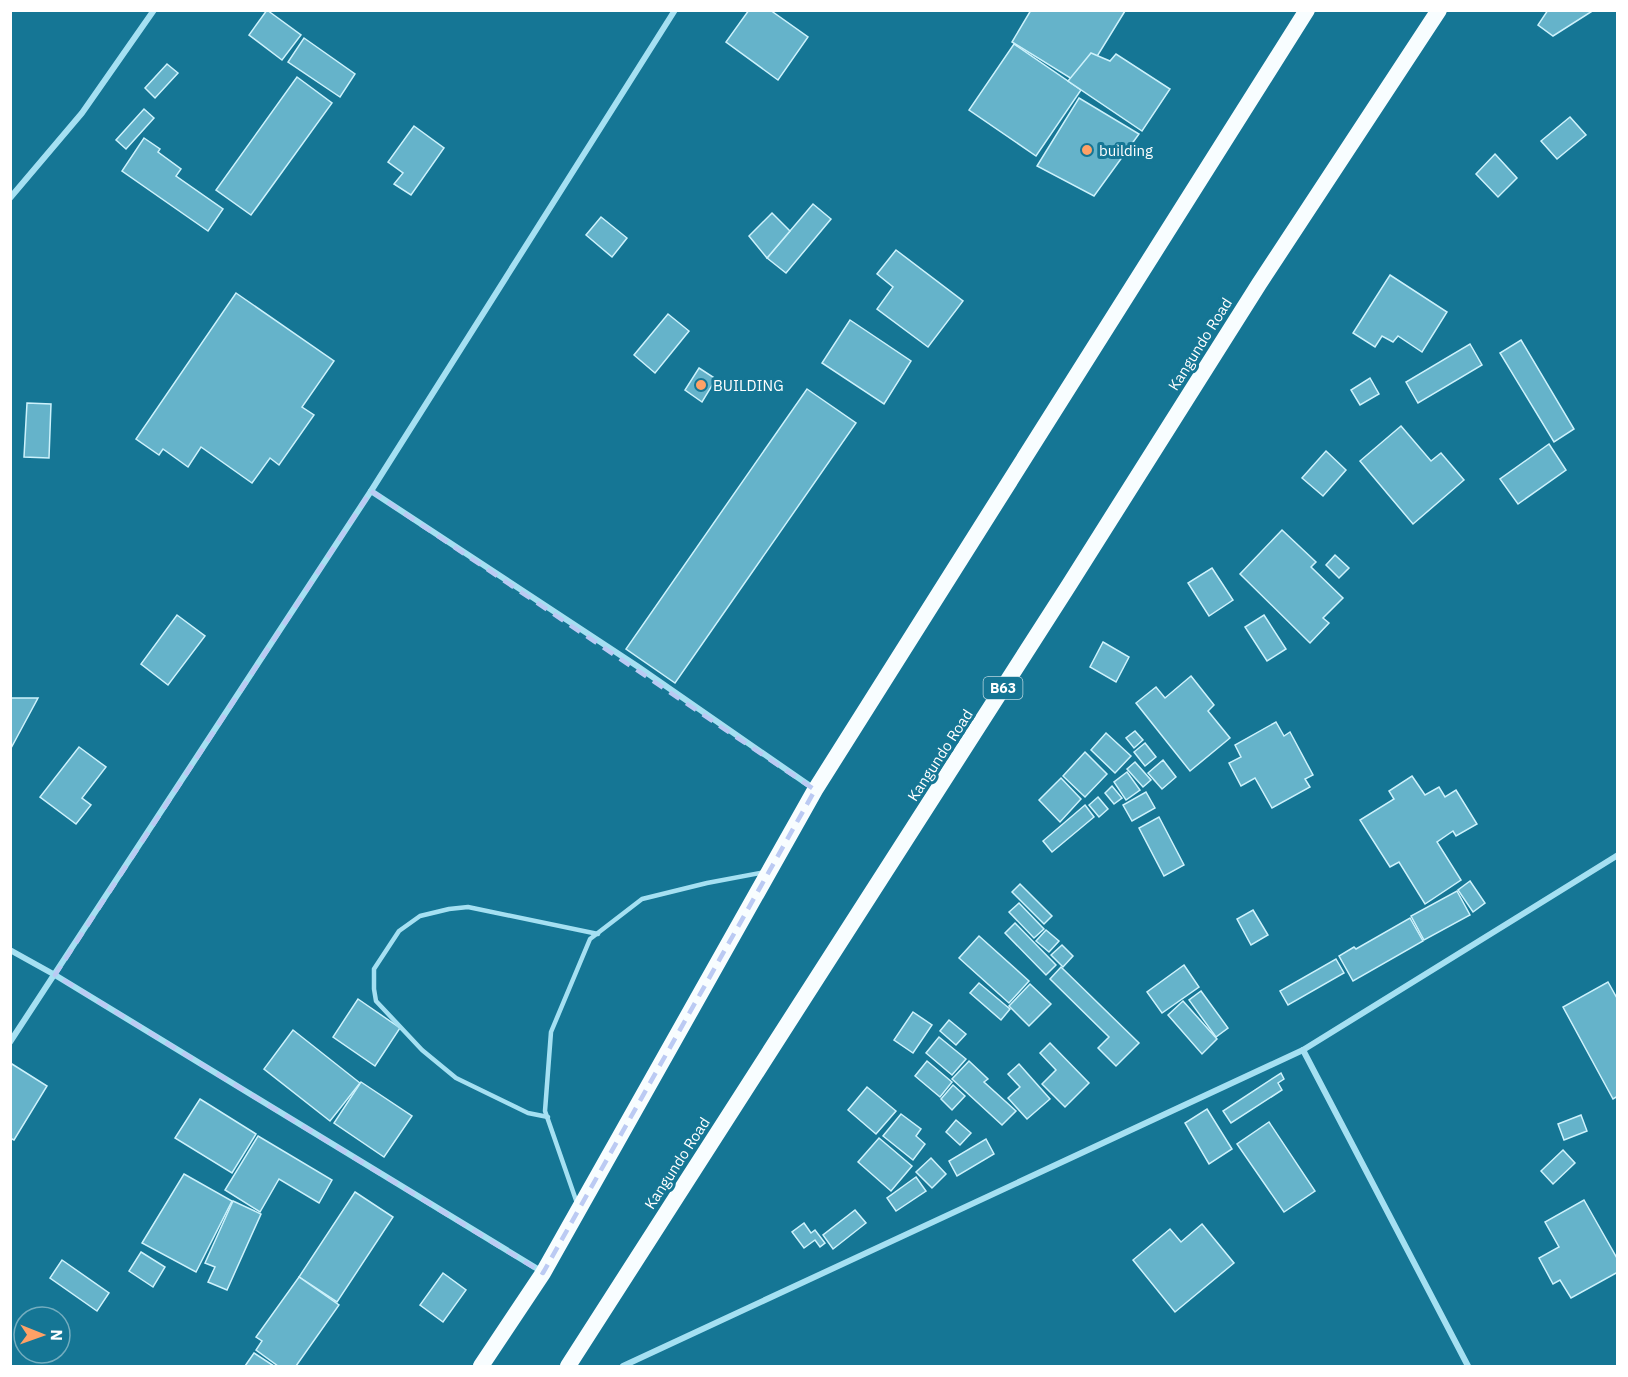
<svg xmlns="http://www.w3.org/2000/svg" width="1628" height="1377" font-family="'IBM Plex Sans',sans-serif">
	<style>
		.building { fill: #65b3ca; stroke: #cdf2fc; stroke-width: 1.5 }
		.lines { fill: none; stroke-linecap: round; stroke-linejoin: round }
		.service { stroke: #a5e0f2; stroke-width: 4.5 }
		.minor { stroke: #a5e0f2; stroke-width: 6 }
		.trunk { stroke: #f8fdff; stroke-width: 16 }
		.marked { fill: none; stroke: #bbcaf3; stroke-width: 4.5; stroke-dasharray: 12 8; stroke-linejoin: round }
		.poi-dot { fill: #ffa166; stroke: #157695; stroke-width: 2 }
		.labels { text-anchor: middle; dominant-baseline: central; stroke-width: 6; stroke-linejoin: round; paint-order: stroke }
		.shield { fill: #157695; stroke: #b9d6df; stroke-width: 1.5 }
		.shield-label { font-size: 14px; font-weight: bold; fill: #fff }
		.poi-label { font-size: 15px; fill: #fff; stroke: #157695; text-anchor: start }
		.street-label { font-size: 15px; fill: #fff; stroke: #157695 }
	</style>
	<rect width="100%" height="100%" fill="#157695"/>
	<g class="building">
		<path d="M267 10 301 35 282 60 249 35Z"/>
		<path d="M749 10H770L808 37 778 80 726 42Z"/>
		<path d="M1031 10H1123L1125 11 1080 84 1012 42Z"/>
		<path d="M1548 10H1594L1553 36 1538 25Z"/>
		<path d="M304 38 355 74 340 97 288 62Z"/>
		<path d="M1014 44 1081 90 1036 156 969 110Z"/>
		<path d="M1091 53 1110 61 1116 54 1170 89 1142 131 1068 81Z"/>
		<path d="M167 64 178 73 155 98 145 88Z"/>
		<path d="M297 77 332 103 251 215 216 190Z"/>
		<path d="M1079 98 1139 134 1094 196 1037 166Z"/>
		<path d="M144 109 154 118 126 149 116 140Z"/>
		<path d="M1570 117 1586 135 1557 159 1541 141Z"/>
		<path d="M414 126 444 148 411 195 394 184 403 173 388 162Z"/>
		<path d="M144 138 160 149 158 152 181 169 176 176 223 209 208 231 122 171Z"/>
		<path d="M1495 154 1517 178 1498 197 1476 174Z"/>
		<path d="M813 204 831 219 786 273 767 258Z"/>
		<path d="M772 213 790 231 767 258 749 236Z"/>
		<path d="M601 217 627 238 612 257 586 235Z"/>
		<path d="M896 250 963 301 928 347 877 309 893 287 877 274Z"/>
		<path d="M1390 275 1447 312 1422 352 1398 336 1393 342 1382 336 1375 347 1353 333Z"/>
		<path d="M236 293 334 361 302 407 314 415 279 465 270 458 252 483 201 447 188 467 163 449 159 455 136 439Z"/>
		<path d="M668 314 689 331 655 373 634 355Z"/>
		<path d="M850 320 911 361 884 404 822 363Z"/>
		<path d="M1521 340 1574 429 1554 442 1500 353Z"/>
		<path d="M1470 344 1482 365 1418 403 1406 382Z"/>
		<path d="M699 368 716 379 702 402 685 390Z"/>
		<path d="M1370 378 1379 394 1360 405 1351 390Z"/>
		<path d="M807 389 856 423 675 683 626 649Z"/>
		<path d="M27 403 51 404 49 458 24 457Z"/>
		<path d="M1401 426 1431 461 1441 453 1464 480 1413 524 1360 461Z"/>
		<path d="M1549 444 1566 470 1518 504 1500 479Z"/>
		<path d="M1326 451 1346 470 1323 496 1302 478Z"/>
		<path d="M1282 530 1316 562 1311 567 1343 598 1323 618 1329 623 1310 643 1240 574Z"/>
		<path d="M1335 555 1349 568 1339 578 1326 565Z"/>
		<path d="M1212 568 1233 600 1209 616 1188 583Z"/>
		<path d="M177 615 205 636 168 685 141 664Z"/>
		<path d="M1264 615 1286 649 1267 661 1245 627Z"/>
		<path d="M1103 642 1129 657 1116 682 1090 667Z"/>
		<path d="M1191 676 1214 705 1208 711 1230 738 1190 771 1136 703 1156 687 1165 698Z"/>
		<path d="M10 698H38L10 750Z"/>
		<path d="M1276 722 1284 736 1290 732 1313 775 1305 779 1310 787 1272 808 1255 778 1241 786 1229 763 1241 757 1235 745Z"/>
		<path d="M1135 731 1143 740 1134 748 1126 738Z"/>
		<path d="M1106 733 1131 756 1115 773 1091 750Z"/>
		<path d="M1145 743 1156 757 1145 766 1134 752Z"/>
		<path d="M79 747 106 767 82 798 91 805 76 824 40 797Z"/>
		<path d="M1085 752 1107 774 1085 797 1063 776Z"/>
		<path d="M1163 760 1176 777 1162 789 1148 773Z"/>
		<path d="M1135 762 1151 780 1143 787 1127 769Z"/>
		<path d="M1127 772 1140 790 1126 800 1114 782Z"/>
		<path d="M1412 776 1425 795 1439 787 1445 797 1456 790 1477 824 1456 836 1453 831 1437 842 1461 880 1425 904 1399 862 1390 867 1360 820 1394 799 1389 791Z"/>
		<path d="M1061 778 1081 799 1060 822 1039 800Z"/>
		<path d="M1112 786 1122 798 1114 804 1105 793Z"/>
		<path d="M1146 792 1155 808 1132 821 1123 805Z"/>
		<path d="M1098 797 1108 809 1099 817 1089 805Z"/>
		<path d="M1085 805 1094 817 1052 852 1043 841Z"/>
		<path d="M1159 817 1184 865 1164 876 1139 828Z"/>
		<path d="M1470 881 1485 903 1473 912 1458 890Z"/>
		<path d="M1020 884 1052 916 1044 924 1012 892Z"/>
		<path d="M1457 891 1470 915 1424 940 1411 916Z"/>
		<path d="M1019 903 1044 929 1034 938 1009 912Z"/>
		<path d="M1253 910 1268 935 1251 945 1237 919Z"/>
		<path d="M1410 918 1423 941 1353 981 1339 956 1354 947 1356 949Z"/>
		<path d="M1015 923 1056 965 1046 975 1005 933Z"/>
		<path d="M1046 930 1059 941 1049 952 1036 941Z"/>
		<path d="M979 936 1029 981 1009 1003 959 958Z"/>
		<path d="M1062 945 1073 956 1063 967 1051 955Z"/>
		<path d="M1336 959 1344 973 1288 1005 1280 991Z"/>
		<path d="M1184 965 1199 987 1162 1013 1147 992Z"/>
		<path d="M1061 967 1139 1043 1116 1066 1098 1048 1109 1037 1050 979Z"/>
		<path d="M1608 982 1618 1000V1096L1613 1099 1563 1007Z"/>
		<path d="M979 983 1010 1009 1001 1020 970 993Z"/>
		<path d="M1030 984 1051 1004 1029 1026 1009 1006Z"/>
		<path d="M1201 991 1228 1028 1216 1037 1189 1000Z"/>
		<path d="M358 999 400 1028 375 1066 333 1037Z"/>
		<path d="M1183 1001 1217 1039 1202 1054 1168 1015Z"/>
		<path d="M913 1012 932 1025 913 1053 894 1040Z"/>
		<path d="M949 1020 966 1034 956 1045 940 1031Z"/>
		<path d="M293 1030 360 1083 330 1121 264 1069Z"/>
		<path d="M939 1037 966 1059 952 1075 926 1053Z"/>
		<path d="M1050 1043 1089 1083 1065 1107 1042 1084 1056 1070 1040 1053Z"/>
		<path d="M927 1061 952 1082 940 1097 915 1076Z"/>
		<path d="M969 1061 988 1079 984 1082 1016 1111 1002 1125 952 1079Z"/>
		<path d="M12 1064 47 1086 14 1140 10 1138V1067Z"/>
		<path d="M1019 1064 1050 1099 1027 1119 1008 1098 1020 1087 1008 1074Z"/>
		<path d="M1281 1073 1284 1079 1278 1083 1282 1090 1231 1123 1223 1111Z"/>
		<path d="M361 1082 412 1116 384 1157 334 1123Z"/>
		<path d="M953 1085 965 1096 952 1110 941 1099Z"/>
		<path d="M867 1087 896 1111 876 1134 848 1110Z"/>
		<path d="M200 1099 256 1134 232 1173 175 1138Z"/>
		<path d="M1207 1109 1232 1149 1209 1164 1185 1123Z"/>
		<path d="M901 1114 921 1129 916 1136 925 1144 913 1160 883 1136Z"/>
		<path d="M1581 1115 1587 1131 1564 1140 1558 1124Z"/>
		<path d="M956 1120 971 1133 960 1145 946 1132Z"/>
		<path d="M1269 1122 1315 1191 1284 1212 1237 1144Z"/>
		<path d="M258 1136 332 1180 319 1203 279 1179 260 1212 225 1190Z"/>
		<path d="M879 1138 912 1166 891 1191 858 1162Z"/>
		<path d="M986 1139 994 1154 957 1176 949 1161Z"/>
		<path d="M1563 1150 1575 1163 1553 1184 1541 1171Z"/>
		<path d="M931 1158 946 1174 932 1188 916 1172Z"/>
		<path d="M184 1174 232 1201 196 1272 142 1243Z"/>
		<path d="M916 1177 926 1191 896 1211 887 1198Z"/>
		<path d="M355 1192 393 1217 337 1302 299 1277Z"/>
		<path d="M1584 1200 1618 1260V1272L1571 1298 1560 1280 1553 1284 1539 1258 1559 1247 1545 1222Z"/>
		<path d="M233 1201 261 1214 227 1290 208 1282 215 1267 205 1263Z"/>
		<path d="M855 1210 866 1223 833 1249 823 1235Z"/>
		<path d="M804 1223 811 1233 815 1230 825 1243 820 1247 815 1240 804 1248 792 1232Z"/>
		<path d="M1202 1224 1234 1263 1175 1312 1133 1260 1170 1229 1181 1242Z"/>
		<path d="M141 1252 165 1267 153 1287 129 1271Z"/>
		<path d="M62 1260 109 1293 97 1311 50 1278Z"/>
		<path d="M443 1273 466 1290 443 1322 420 1305Z"/>
		<path d="M299 1277 339 1305 296 1366H278L256 1350 262 1341 256 1337Z"/>
		<path d="M254 1353 274 1366H245Z"/>
	</g>
	<g class="lines">
		<g class="service">
			<path d="M548 1117 528 1113 456 1078 422 1050 376 1001 374 989V969L399 931 420 916 449 909 468 907 598 934"/>
			<path d="M577 1203 545 1111 551 1032 590 939 642 899 707 883 765 872"/>
		</g>
		<g class="minor">
			<path d="M10 198 82 113 154 10"/>
			<path d="M371 491 637 666 813 788"/>
			<path d="M10 950 55 975 541 1271"/>
			<path d="M10 1042 371 491 675 10"/>
			<path d="M1303 1050 1468 1366"/>
			<path d="M623 1366 1303 1050 1618 855"/>
		</g>
		<g class="trunk">
			<path d="M481 1366 543 1273 815 790 1307 10"/>
			<path d="M568 1366 1069 585 1259 284 1439 10"/>
		</g>
	</g>
	<path class="marked" d="M371 491 815 790 543 1273 55 975Z"/>
	<g class="poi-dot">
		<circle cx="1087" cy="150" r="6"/>
		<circle cx="701" cy="385" r="6"/>
	</g>
	<g class="labels">
		<rect class="shield" x="983.5" y="677" width="39" height="22" rx="4.5"/>
		<g class="shield-label">
			<text x="1003" y="688">B63</text>
		</g>
		<g class="poi-label">
			<text x="1099" y="150">building</text>
			<text x="713" y="385">BUILDING</text>
		</g>
		<g class="street-label">
			<text transform="translate(1200 344) rotate(-58)">Kangundo Road</text>
			<text transform="translate(940 755) rotate(-57)">Kangundo Road</text>
			<text transform="translate(677 1163) rotate(-57)">Kangundo Road</text>
		</g>
	</g>
	<rect width="1628" height="1377" fill="none" stroke="#ffffff" stroke-width="24"/>
	<g transform="translate(42 1335) rotate(91)"><circle r="28" fill="#157695" stroke="#73adbf" stroke-width="1.5"/>
	<path d="M0-4.5L10 22L0 15L-10 22Z" fill="#ffa166"/>
	<text y="-9" font-size="16" font-weight="bold" text-anchor="middle" fill="#ffffff">N</text>
	</g>
</svg>
